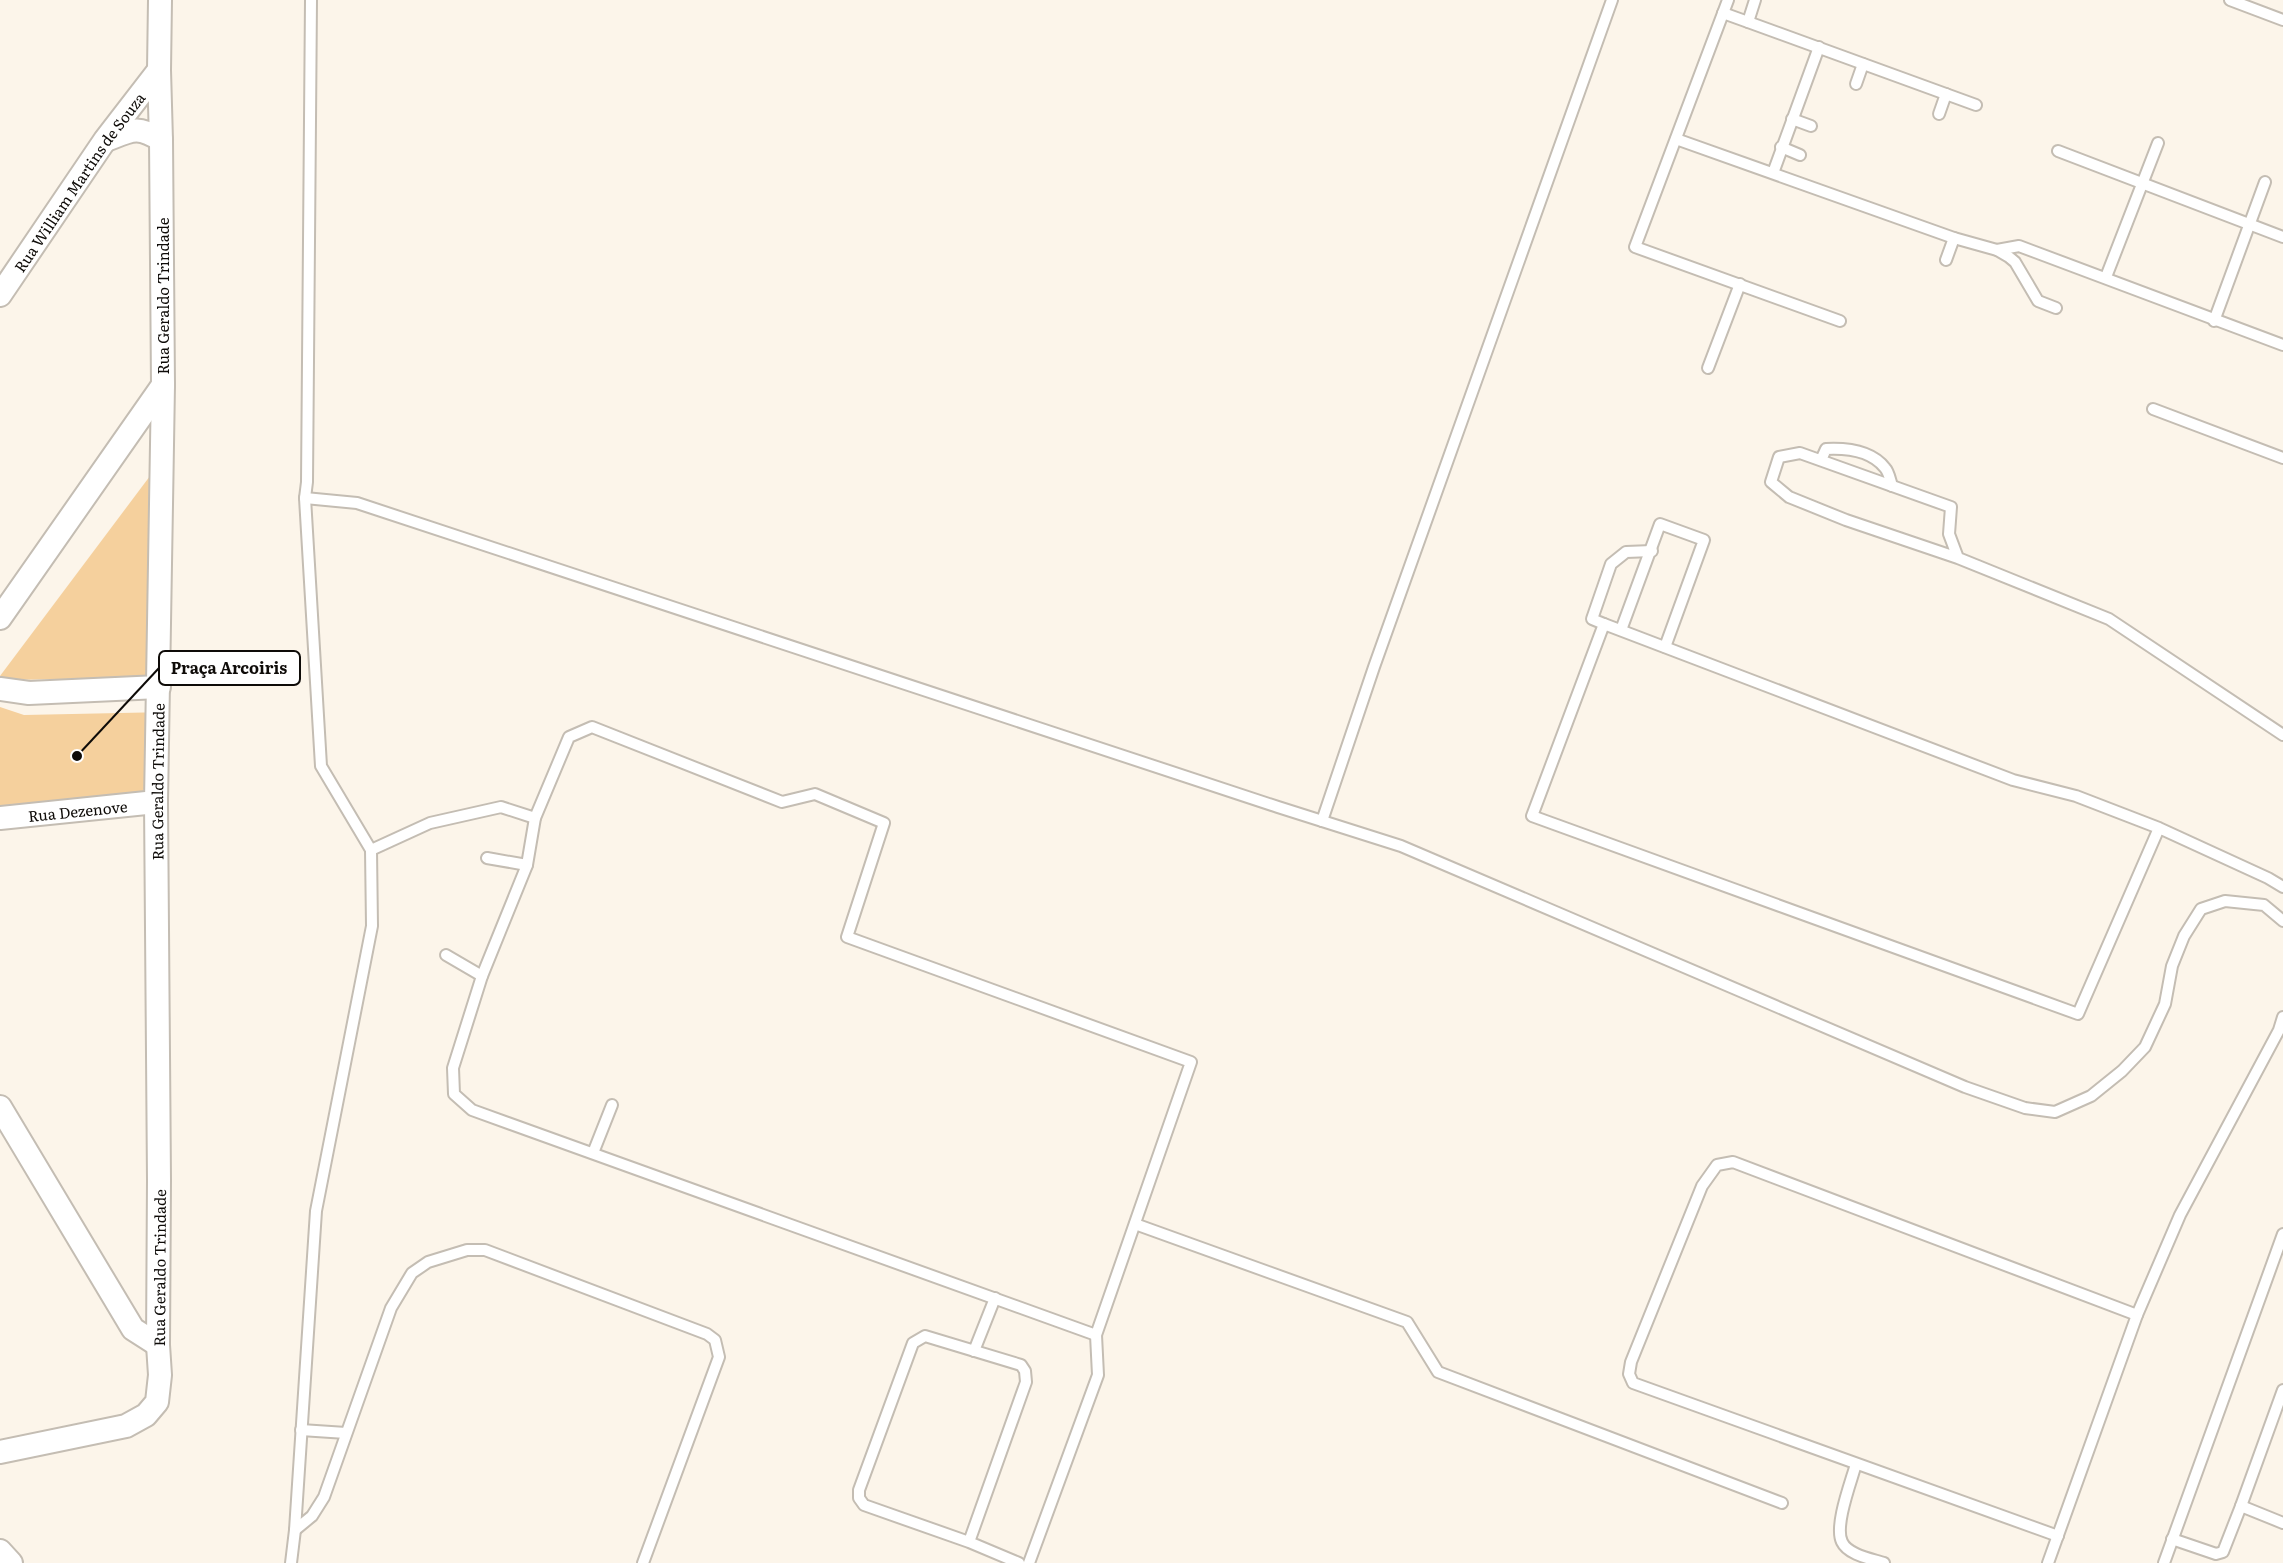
<svg xmlns="http://www.w3.org/2000/svg" width="2283" height="1563" font-family="Literata,serif">
	<style>
		.green { fill: #f5d09d }
		.lines { fill: none; stroke-linecap: round; stroke-linejoin: round }
		.service-casing { stroke: #c4bdb3; stroke-width: 14 }
		.minor-casing { stroke: #c4bdb3; stroke-width: 26 }
		.service { stroke: #fff; stroke-width: 10 }
		.minor { stroke: #fff; stroke-width: 22 }
		.labels { text-anchor: middle; dominant-baseline: central; stroke-width: 5; stroke-linejoin: round; paint-order: stroke }
		.street-label { font-size: 15px; fill: #0e0b08; stroke: #fff }
		.leader { fill: none; stroke: #0e0b08; stroke-width: 2 }
		.callout-dot { fill: #0e0b08; stroke: #fff; stroke-width: 2 }
		.callout { fill: #fff; stroke: #0e0b08; stroke-width: 2 }
		.callout-label { font-size: 16px; text-anchor: middle; font-weight: bold; fill: #0e0b08 }
	</style>
	<rect width="100%" height="100%" fill="#fcf5ea"/>
	<g class="green">
		<path d="M156 468 147 678 0 680V676Z"/>
		<path d="M0 707 24 715 168 712 141 798 0 815Z"/>
	</g>
	<g class="lines">
		<defs>
			<g id="service">
				<path d="M1728 0 1635 247 1840 321"/>
				<path d="M2230 0 2283 20"/>
				<path d="M1723 13 1748 22 1755 0"/>
				<path d="M1748 22 1976 105"/>
				<path d="M1856 84 1863 64"/>
				<path d="M1939 114 1946 94"/>
				<path d="M1792 119 1811 126"/>
				<path d="M1676 139 1954 238 1997 250 2009 257 2015 262 2038 301 2056 308"/>
				<path d="M1781 147 1800 155"/>
				<path d="M2058 151 2283 237"/>
				<path d="M1773 173 1819 47"/>
				<path d="M1997 250 2019 246 2283 345"/>
				<path d="M1946 260 1954 238"/>
				<path d="M2106 277 2158 143"/>
				<path d="M2214 321 2265 182"/>
				<path d="M1708 368 1740 284"/>
				<path d="M2153 409 2283 458"/>
				<path d="M1821 460 1826 449C1846 448 1871 450 1885 468 1889 472 1890 480 1892 486"/>
				<path d="M305 498 357 503 1278 807 1401 846 1965 1087 2025 1108 2055 1112 2091 1096 2122 1071 2145 1047 2165 1004 2172 966 2184 936 2201 909 2225 901 2264 905 2283 921"/>
				<path d="M1958 558 1949 534 1951 507 1800 453 1779 457 1771 482 1789 497 1846 520 1958 558 2109 619 2283 735"/>
				<path d="M1604 624 1592 619 1611 564 1626 552 1652 551"/>
				<path d="M1621 630 1660 524 1704 540 1665 647"/>
				<path d="M592 727 782 802 815 794 884 823 847 937 1191 1062 1096 1335 472 1110 454 1094 453 1068 482 976 527 865 535 818 569 737Z"/>
				<path d="M1322 821 1374 667 1612 0"/>
				<path d="M2159 828 2078 1014 1532 816 1604 624 2013 780 2076 796 2159 828 2268 878 2283 887"/>
				<path d="M371 850 430 823 501 807 535 818"/>
				<path d="M487 858 527 865"/>
				<path d="M446 955 482 976"/>
				<path d="M593 1153 612 1105"/>
				<path d="M1135 1224 1407 1322 1438 1372 1782 1503"/>
				<path d="M974 1351 995 1298"/>
				<path d="M301 1430 346 1433"/>
				<path d="M1856 1464C1851 1482 1834 1526 1842 1542 1848 1555 1872 1559 1884 1563"/>
				<path d="M2241 1506 2283 1390"/>
				<path d="M295 1530 312 1516 324 1497 391 1308 412 1273 428 1262 467 1250H485L707 1334 715 1340 719 1357 643 1563"/>
				<path d="M2058 1536 1633 1383 1629 1374 1631 1362 1702 1186 1717 1165 1733 1162 2137 1315"/>
				<path d="M2172 1539 2216 1554 2223 1552 2241 1506 2283 1523"/>
				<path d="M969 1542 1026 1382 1025 1371 1021 1365 925 1336 913 1343 859 1490V1498L864 1505 969 1542 1019 1563"/>
				<path d="M291 1563 295 1530 316 1211 372 926 371 850 321 766 305 498 307 482 311 0"/>
				<path d="M1029 1563 1098 1375 1096 1335"/>
				<path d="M2048 1563 2137 1315 2180 1215 2279 1030 2283 1017"/>
				<path d="M2164 1563 2283 1234"/>
			</g>
			<g id="minor">
				<path d="M106 140C132 130 137 125 161 140"/>
				<path id="s1" d="M0 295 105 140 159 70"/>
				<path d="M0 618 163 385"/>
				<path d="M0 689 29 693 159 687"/>
				<path id="s2" d="M0 818 156 802"/>
				<path d="M0 1107 133 1329 158 1345"/>
				<path id="s3" d="M0 1452 126 1426 146 1415 157 1402 160 1375 158 1345 159 1180 156 802 163 385 161 140 159 70 160 0"/>
				<path d="M0 1551 11 1563"/>
			</g>
		</defs>
		<use href="#service" class="service-casing"/>
		<use href="#minor" class="minor-casing"/>
		<use href="#service" class="service"/>
		<use href="#minor" class="minor"/>
	</g>
	<g class="labels">
		<g class="street-label">
			<text stroke="none"><textPath href="#s1" startOffset="138">Rua William Martins de Souza</textPath></text>
			<text transform="translate(162 296) rotate(-90)">Rua Geraldo Trindade</text>
			<text stroke="none"><textPath href="#s3" startOffset="789">Rua Geraldo Trindade</textPath></text>
			<text stroke="none"><textPath href="#s2" startOffset="78">Rua Dezenove</textPath></text>
			<text stroke="none"><textPath href="#s3" startOffset="303">Rua Geraldo Trindade</textPath></text>
		</g>
	</g>
	<path class="leader" d="M77 756L159 668"/>
	<circle class="callout-dot" cx="77" cy="756" r="6"/>
	<rect class="callout" x="159" y="651" width="141" height="34" rx="6"/>
	<g class="callout-label">
		<text x="229" y="674">Praça Arcoiris</text>
	</g>
</svg>
